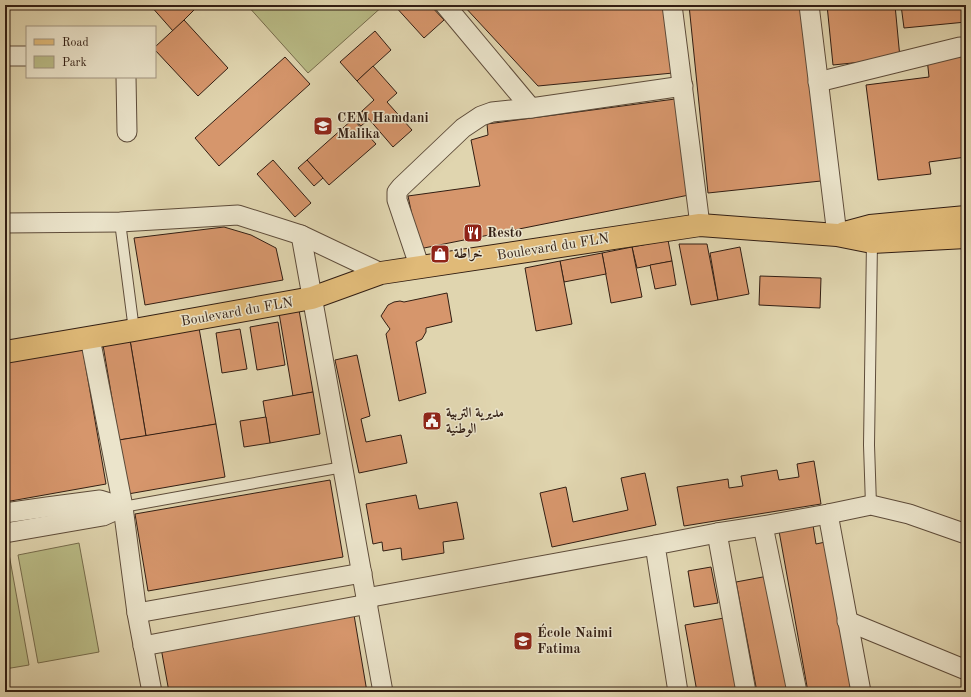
<svg xmlns="http://www.w3.org/2000/svg" width="971" height="697" font-family="'Old Standard TT',Amiri,serif">
	<style>
		.green { fill: #b9bb86; stroke: #766c4c }
		.building { fill: #d6966c; stroke: #321e13 }
		.lines { fill: none; stroke-linecap: round; stroke-linejoin: round }
		.service-casing { stroke: #5e4c3a; stroke-width: 12 }
		.minor-casing { stroke: #5e4c3a; stroke-width: 21 }
		.primary-casing { stroke: #321e13; stroke-width: 24 }
		.service { stroke: #ebe4cb; stroke-width: 10 }
		.minor { stroke: #ebe4cb; stroke-width: 19 }
		.primary { stroke: #e0ba78; stroke-width: 22 }
		.labels { text-anchor: middle; dominant-baseline: central; stroke-width: 3; stroke-linejoin: round; paint-order: stroke }
		.poi-label { font-size: 14px; font-weight: bold; fill: #321e13; stroke: #ebe4cb; text-anchor: start }
		.street-label { font-size: 14px; fill: #321e13; stroke: #ebe4cb }
	</style>
	<rect width="100%" height="100%" fill="#e0d5af"/>
	<filter id="stains"><feTurbulence type="fractalNoise" baseFrequency=".005" numOctaves="4"/><feColorMatrix values="0 0 0 0 .2 0 0 0 0 .09 0 0 0 0 .02 0 0 0 .5 -.17"/></filter>
	<radialGradient id="worn" r=".72"><stop offset=".6" stop-color="#630" stop-opacity="0"/><stop offset="1" stop-color="#630" stop-opacity=".3"/></radialGradient>
	<g class="green">
		<path d="M247 5H384L308 73Z"/>
		<path d="M79 543 99 652 38 663 18 555Z"/>
		<path d="M9 554 29 665 5 669V555Z"/>
	</g>
	<g class="building">
		<path d="M150 5H199L173 31Z"/>
		<path d="M394 5H430L444 20 424 38Z"/>
		<path d="M463 5H665L673 73 538 86Z"/>
		<path d="M689 5H803L821 181 708 193Z"/>
		<path d="M827 5H895L900 58 833 65Z"/>
		<path d="M901 5H966V22L904 28Z"/>
		<path d="M184 20 228 68 198 96 155 50V47Z"/>
		<path d="M375 31 391 50 357 81 340 62Z"/>
		<path d="M963 54 966 80V157L929 162 931 174 878 180 866 85 929 77 927 58Z"/>
		<path d="M285 57 310 84 219 166 195 138Z"/>
		<path d="M373 66 397 93 387 102 412 130 393 147 362 111 374 100 357 81Z"/>
		<path d="M675 99 689 195 419 249 408 196 480 186 471 140 488 135 487 124Z"/>
		<path d="M362 111 369 119 361 126 353 119Z"/>
		<path d="M353 119 376 144 329 185 307 160Z"/>
		<path d="M273 160 311 203 295 217 257 174Z"/>
		<path d="M307 160 323 178 314 186 298 168Z"/>
		<path d="M224 227 251 235 276 248 283 280 145 305 134 238Z"/>
		<path d="M668 240 672 261 637 268 632 247Z"/>
		<path d="M679 244H707L718 300 691 305Z"/>
		<path d="M632 247 642 297 611 303 602 253Z"/>
		<path d="M740 247 749 294 718 300 710 253Z"/>
		<path d="M602 253 606 274 564 282 560 261Z"/>
		<path d="M560 261 572 324 536 331 525 268Z"/>
		<path d="M672 261 676 285 655 289 650 265Z"/>
		<path d="M760 276 821 278 820 308 759 305Z"/>
		<path d="M447 293 452 322 426 328V332L422 339 416 342 426 393 399 401 386 334 390 329 385 322 381 316 388 305 394 302 400 301 404 302Z"/>
		<path d="M299 310 313 392 293 396 279 313Z"/>
		<path d="M278 322 285 365 257 370 250 327Z"/>
		<path d="M199 328 216 424 146 436 130 340Z"/>
		<path d="M240 329 247 369 222 373 216 333Z"/>
		<path d="M130 340 146 436 119 440 103 345Z"/>
		<path d="M82 345 106 484 5 502V358Z"/>
		<path d="M357 355 370 416 361 419 366 442 401 435 407 463 359 473 335 360Z"/>
		<path d="M313 392 320 434 270 443 263 401Z"/>
		<path d="M266 417 270 443 244 447 240 421Z"/>
		<path d="M216 424 225 477 128 494 119 440Z"/>
		<path d="M814 461 821 504 684 526 677 487 728 479 729 488 743 486 741 476 777 470 779 480 799 477 797 464Z"/>
		<path d="M645 473 656 525 552 547 540 493 566 487 573 522 628 510 621 478Z"/>
		<path d="M330 480 343 557 148 591 135 514Z"/>
		<path d="M416 495 419 509 457 502 464 539 443 542 444 553 402 560 401 548 383 551 382 542 373 544 366 504Z"/>
		<path d="M813 525 816 544 830 541 857 692H808L779 531Z"/>
		<path d="M711 567 718 603 694 607 688 571Z"/>
		<path d="M768 576 790 692H757L736 582Z"/>
		<path d="M354 615 367 692H169L161 648Z"/>
		<path d="M724 618 737 688 715 692H697L685 625Z"/>
	</g>
	<g class="lines">
		<defs>
			<g id="service">
				<path d="M120 222 134 330"/>
				<path d="M871 505 869 445 872 242"/>
				<path d="M123 507 343 467"/>
			</g>
			<g id="minor">
				<path d="M445 5 531 108"/>
				<path d="M672 5 700 225"/>
				<path d="M809 5 837 235"/>
				<path d="M5 56H27"/>
				<path d="M126 77 127 132"/>
				<path d="M818 82 960 47"/>
				<path d="M5 223 120 222 238 215 301 235 381 273"/>
				<path d="M301 235 383 692"/>
				<path d="M420 268 397 200V192L401 187 463 128 481 116 492 112 531 108 683 86"/>
				<path d="M90 338 123 507 137 613 152 692"/>
				<path d="M5 513 47 507 100 500 123 507"/>
				<path d="M828 514 861 692"/>
				<path d="M763 526 797 692"/>
				<path d="M5 533 103 516 123 507"/>
				<path d="M717 533 746 692"/>
				<path d="M366 598 655 545"/>
				<path d="M137 613 362 573"/>
				<path d="M847 621 966 670"/>
				<path d="M143 646 368 604"/>
				<path d="M678 692 655 545 717 533 763 526 828 514 871 505 909 514 966 534"/>
			</g>
			<g id="primary">
				<path d="M844 233 870 226 966 217"/>
				<path d="M5 352 134 330 312 298 381 273 700 225 837 235 872 242 966 237"/>
			</g>
		</defs>
		<use href="#service" class="service-casing"/>
		<use href="#minor" class="minor-casing"/>
		<use href="#primary" class="primary-casing"/>
		<use href="#service" class="service"/>
		<use href="#minor" class="minor"/>
		<use href="#primary" class="primary"/>
	</g>
	<defs>
		<symbol id="school-square" viewBox="-11 -11 22 22"><rect x="-9" y="-9" width="18" height="18" rx="4" fill="#8f2418" stroke="#ebe4cb"/><path d="M0-5L7-2L0 1L-7-2ZM-4 1L0 2.5L4 1V4Q0 6-4 4Z" fill="#fff"/></symbol>
		<symbol id="restaurant-square" viewBox="-11 -11 22 22"><rect x="-9" y="-9" width="18" height="18" rx="4" fill="#8f2418" stroke="#ebe4cb"/><path d="M-5-6h1v4h1v-4h1v4h1v-4h1v5L-1.5 .5V6h-2V.5L-5-1ZM5-6V6H3V1.5H1.5Q1.5-4 5-6Z" fill="#fff"/></symbol>
		<symbol id="shop-square" viewBox="-11 -11 22 22"><rect x="-9" y="-9" width="18" height="18" rx="4" fill="#8f2418" stroke="#ebe4cb"/><path d="M-5-2.5h2.3a2.7 3.5 0 0 1 5.4 0H5L5.5 6h-11ZM-1.5-2.5h3a1.5 2.3 0 0 0-3 0Z" fill="#fff"/></symbol>
		<symbol id="civic-square" viewBox="-11 -11 22 22"><rect x="-9" y="-9" width="18" height="18" rx="4" fill="#8f2418" stroke="#ebe4cb"/><path d="M-.6-6.5H3V-4.5H.6V-3L4-1V1h2V6H-6V1h2V-1L-.6-3ZM-1.2 2.5V6h2.4V2.5Z" fill="#fff"/></symbol>
	</defs>
	<g fill-rule="evenodd">
		<use href="#school-square" x="312" y="115" width="22" height="22"/>
		<use href="#restaurant-square" x="462" y="222" width="22" height="22"/>
		<use href="#shop-square" x="429" y="243" width="22" height="22"/>
		<use href="#civic-square" x="421" y="410" width="22" height="22"/>
		<use href="#school-square" x="512" y="630" width="22" height="22"/>
	</g>
	<g class="labels">
		<g class="poi-label">
			<text x="337" y="118">CEM Hamdani<tspan x="337" dy="16">Malika</tspan></text>
			<text x="487" y="233">Resto</text>
			<text x="454" y="254">خراطة</text>
			<text x="446" y="413">مديرية التربية<tspan x="446" dy="16">الوطنية</tspan></text>
			<text x="537" y="633">École Naimi<tspan x="537" dy="16">Fatima</tspan></text>
		</g>
		<g class="street-label">
			<text transform="translate(553 247) rotate(-9)">Boulevard du FLN</text>
			<text transform="translate(237 312) rotate(-10)">Boulevard du FLN</text>
		</g>
	</g>
	<rect width="971" height="697" fill="none" stroke="#e0d5af" stroke-width="20"/>
	<rect x="6" y="6" width="959" height="685" fill="none" stroke="#321e13" stroke-width="2"/>
	<rect x="10" y="10" width="951" height="677" fill="none" stroke="#321e13"/>
	<rect x="26" y="26" width="130" height="52" fill="#ebe4cb" stroke="#a19581"/>
	<rect x="34" y="39" width="20" height="6" fill="#e0ba78" stroke="#a19581"/>
	<text x="62" y="46" font-size="12" fill="#321e13">Road</text>
	<rect x="34" y="56" width="20" height="12" fill="#b9bb86" stroke="#a19581"/>
	<text x="62" y="66" font-size="12" fill="#321e13">Park</text>
	<rect width="100%" height="100%" filter="url(#stains)"/>
	<rect width="100%" height="100%" fill="url(#worn)"/>
</svg>
